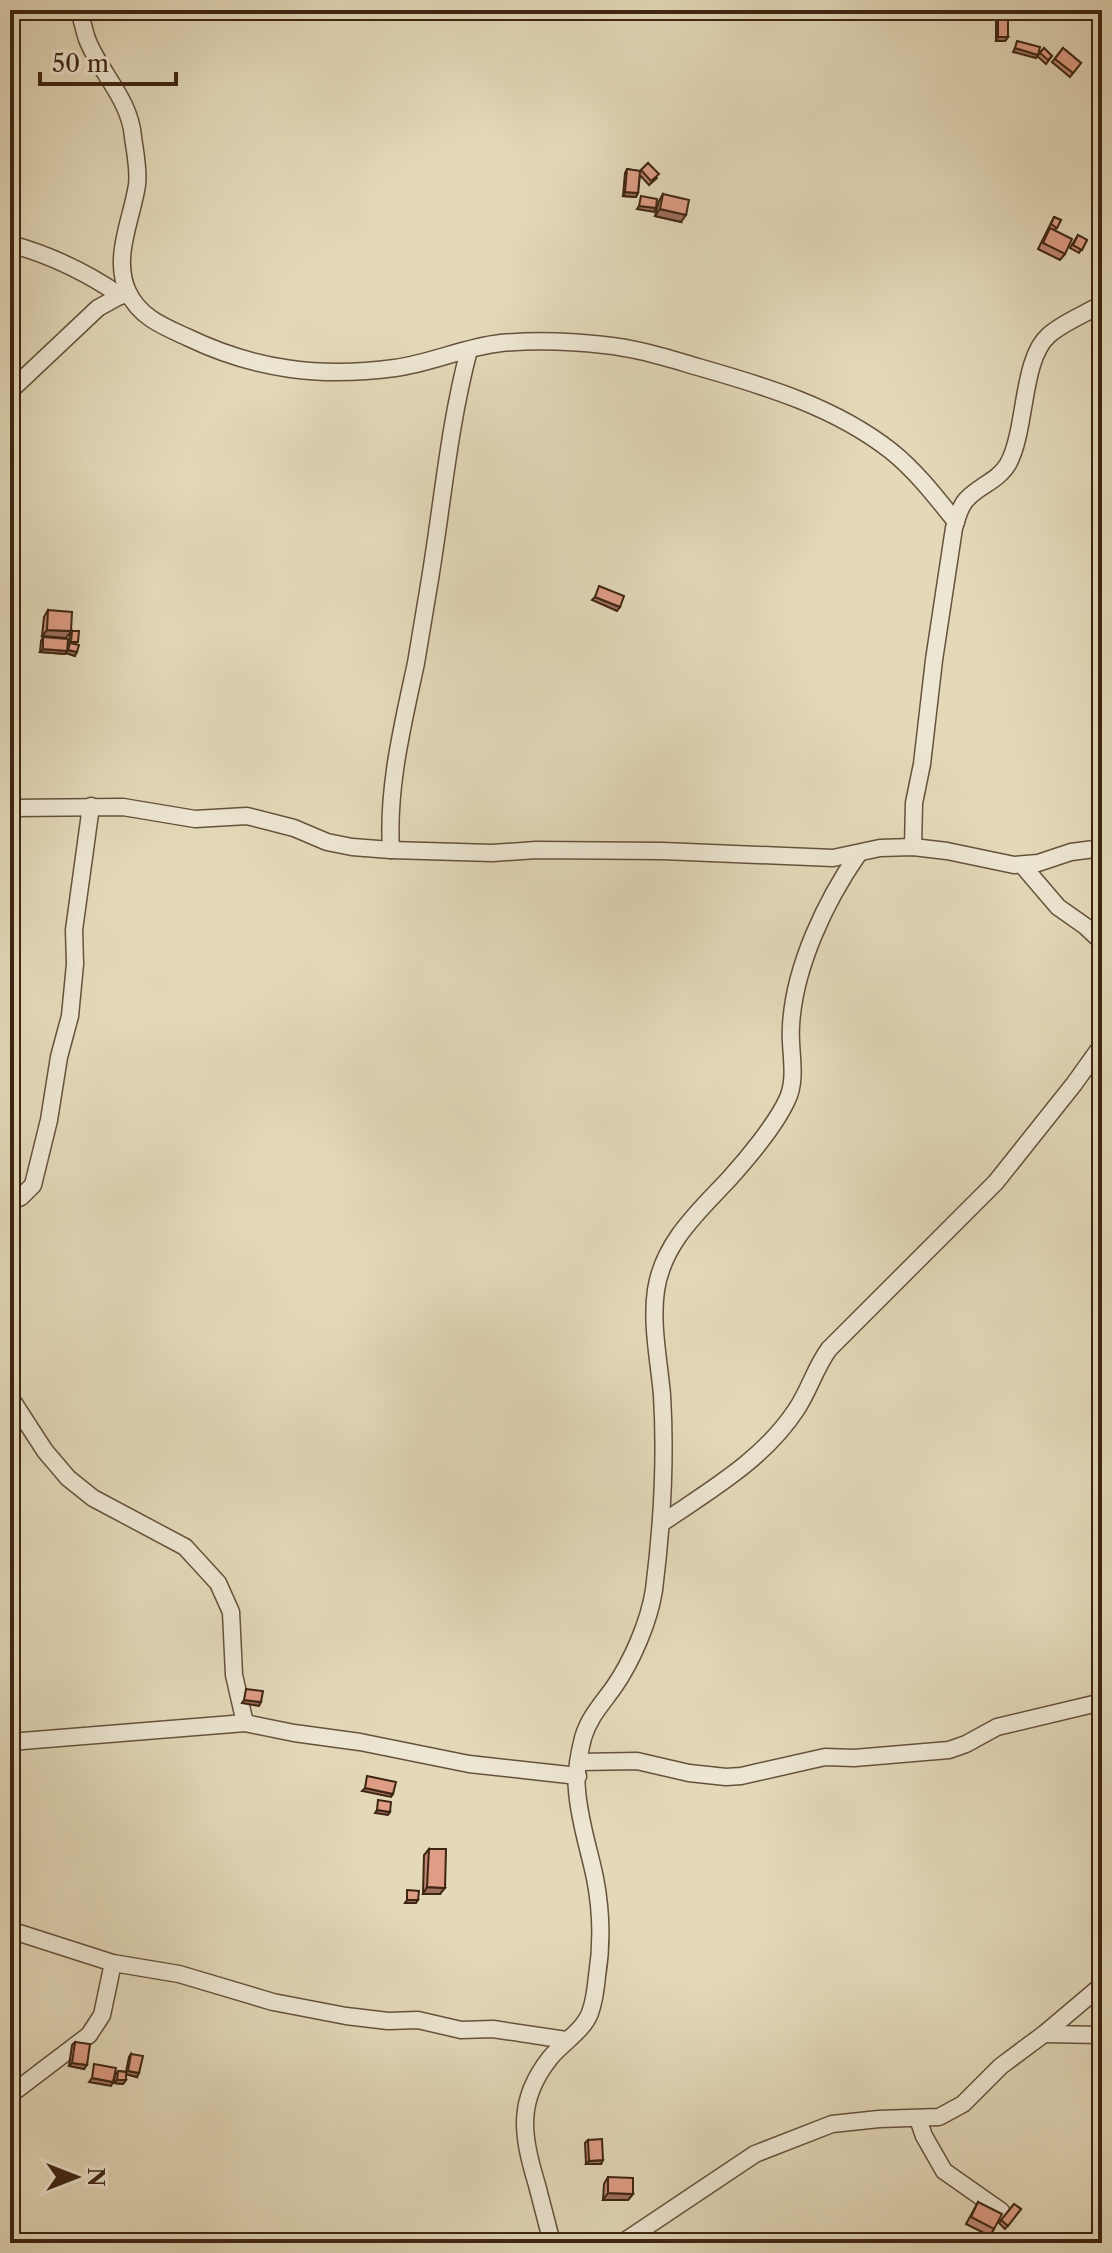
<svg xmlns="http://www.w3.org/2000/svg" width="1112" height="2253" font-family="'Libre Caslon Text',serif">
	<style>
		.lines { fill: none; stroke-linecap: round; stroke-linejoin: round }
		.minor-casing { stroke: #66523c; stroke-width: 19 }
		.minor { stroke: #ede6d2; stroke-width: 16 }
		.wall { fill: #c08773; stroke: #3d2512; stroke-width: 2 }
		.shaded-wall { fill: #9c6e5e; stroke: #3d2512; stroke-width: 2 }
		.building { fill: #df9d86; stroke: #3d2512; stroke-width: 2 }
	</style>
	<rect width="100%" height="100%" fill="#e3d9b9"/>
	<filter id="stains"><feTurbulence type="fractalNoise" baseFrequency=".0025" numOctaves="4"/><feColorMatrix values="0 0 0 0 .2 0 0 0 0 .09 0 0 0 0 .02 0 0 0 .5 -.17"/></filter>
	<radialGradient id="worn" r=".72"><stop offset=".6" stop-color="#630" stop-opacity="0"/><stop offset="1" stop-color="#630" stop-opacity=".3"/></radialGradient>
	<g class="lines">
		<defs>
			<g id="minor">
				<path d="M79 10C82 20 84 30 87 39 100 73 130 99 133 137 135 152 139 170 137 185 132 219 112 258 128 292 140 318 165 327 189 338 256 370 321 378 395 368 431 363 465 347 501 343 534 340 570 341 604 345 636 348 667 358 698 367 765 386 835 407 891 451 916 471 936 497 956 522"/>
				<path d="M10 244C51 255 86 272 121 296"/>
				<path d="M10 391 98 308 127 292"/>
				<path d="M10 808 123 807 195 819 247 816 294 828 327 842 352 847 391 850 492 853 536 850 663 851 833 858 880 848 913 847 947 851 1014 865 1038 863 1071 852 1102 848"/>
				<path d="M913 847 914 803 922 764 934 660 954 528C957 519 959 508 966 500 978 486 998 481 1008 464 1027 430 1021 359 1049 335 1064 322 1085 314 1102 304"/>
				<path d="M391 850C387 787 403 724 416 663 420 639 424 615 428 591 442 510 448 429 469 350"/>
				<path d="M1022 865 1058 907 1085 926 1102 942"/>
				<path d="M10 1202 21 1197 33 1185 49 1120 59 1057 70 1016 75 964 74 930 91 806"/>
				<path d="M10 1397 45 1451 68 1478 93 1498 185 1547 218 1583 231 1612 234 1675 245 1723"/>
				<path d="M662 1523C710 1490 763 1460 796 1410 809 1391 815 1368 829 1349L996 1182 1074 1084 1102 1045"/>
				<path d="M10 1742 245 1723 294 1733 360 1742 469 1764 578 1776"/>
				<path d="M579 1762 637 1761 689 1773 726 1777 741 1776 825 1757 854 1758 949 1750 966 1744 997 1727 1102 1702"/>
				<path d="M10 1930 113 1963 179 1974 273 2002 346 2016 388 2021 418 2020 461 2030 493 2029 566 2040"/>
				<path d="M1044 2034 1102 2035"/>
				<path d="M10 2095 89 2035 102 2015 113 1963"/>
				<path d="M918 2119 924 2136 944 2171 1001 2211"/>
				<path d="M552 2243C547 2224 542 2204 537 2185 522 2135 516 2101 550 2058 562 2043 583 2031 590 2013 594 2002 596 1987 597 1976 602 1945 601 1909 595 1878 589 1849 579 1820 577 1790 575 1774 579 1754 583 1738 589 1717 602 1704 614 1687 632 1661 649 1622 654 1590 662 1526 666 1460 662 1395 659 1361 651 1324 656 1290 663 1243 698 1212 729 1179 747 1159 776 1124 787 1100 798 1078 789 1049 791 1026 794 967 826 900 859 853"/>
				<path d="M622 2243 755 2154 832 2124 879 2119 939 2117 963 2104 1001 2066 1044 2034 1102 1985"/>
			</g>
		</defs>
		<use href="#minor" class="minor-casing"/>
		<use href="#minor" class="minor"/>
	</g>
	<g class="wall">
		<path d="M998 13 1008 37 1005 41H996V17Z"/>
		<path d="M1044 48 1052 56 1046 64 1037 56Z"/>
		<path d="M1063 48 1081 63 1070 77 1052 62Z"/>
		<path d="M648 163 657 178 649 185 640 175 638 193 636 197 623 196 625 173 627 169 640 171Z"/>
		<path d="M663 194 681 222 655 216 659 201Z"/>
		<path d="M1054 217 1061 220 1055 230 1065 254 1060 260 1038 249Z"/>
		<path d="M1078 235 1087 240 1079 253 1070 248Z"/>
		<path d="M48 610 66 638 42 636 44 617Z"/>
		<path d="M72 631 76 644 75 656 66 653 65 654 40 652 41 641 43 637 67 646 69 644 70 634Z"/>
		<path d="M429 1849 440 1894H423L424 1855Z"/>
		<path d="M75 2042 84 2069 69 2066 72 2045Z"/>
		<path d="M131 2054 137 2077 126 2074V2080L123 2084 114 2083 115 2075 118 2071 126 2072 129 2057Z"/>
		<path d="M588 2140 601 2164H586L585 2143Z"/>
		<path d="M608 2177 633 2194 628 2200H603L604 2184Z"/>
		<path d="M978 2202 994 2229 990 2236 966 2224Z"/>
		<path d="M1014 2204 1021 2209 1005 2229 999 2223Z"/>
	</g>
	<g class="shaded-wall">
		<path d="M998 37H1008L1005 41H996Z"/>
		<path d="M1015 48 1038 55 1036 58 1013 52Z"/>
		<path d="M625 192 638 193 636 197 623 196Z"/>
		<path d="M639 206 656 208 654 212 637 209Z"/>
		<path d="M660 209 686 215 681 222 655 216Z"/>
		<path d="M595 597 620 607 617 611 592 600Z"/>
		<path d="M47 630 71 631 66 638 42 636Z"/>
		<path d="M43 649 67 651 65 654 40 652Z"/>
		<path d="M68 650 77 652 75 656 66 653Z"/>
		<path d="M244 1700 261 1702 259 1706 242 1703Z"/>
		<path d="M365 1788 393 1794 391 1797 362 1791Z"/>
		<path d="M377 1810 390 1812 388 1815 375 1813Z"/>
		<path d="M427 1887 445 1888 440 1894H423Z"/>
		<path d="M407 1900H418L416 1903H405Z"/>
		<path d="M72 2063 87 2065 84 2069 69 2066Z"/>
		<path d="M128 2071 139 2073 137 2077 125 2074Z"/>
		<path d="M92 2078 113 2082 111 2086 89 2082Z"/>
		<path d="M117 2080H126L123 2084 114 2083Z"/>
		<path d="M603 2160 601 2164H586L589 2161Z"/>
		<path d="M608 2193 633 2194 628 2200H603Z"/>
	</g>
	<g class="building">
		<rect x="998" y="13" width="10" height="24"/>
		<path d="M1017 41 1040 47 1038 55 1015 48Z"/>
		<path d="M1044 48 1052 56 1048 60 1040 53Z"/>
		<path d="M1063 48 1081 63 1073 73 1055 59Z"/>
		<path d="M648 163 659 174 651 181 641 170Z"/>
		<path d="M627 169 640 171 638 193 625 192Z"/>
		<path d="M663 194 689 200 686 215 660 209Z"/>
		<path d="M641 196 657 199 656 208 639 206Z"/>
		<path d="M1054 217 1061 220 1057 228 1051 224Z"/>
		<path d="M1050 228 1072 239 1065 254 1043 243Z"/>
		<path d="M1078 235 1087 240 1082 250 1073 245Z"/>
		<path d="M599 586 624 596 620 607 595 597Z"/>
		<path d="M48 610 72 612 71 631 47 630Z"/>
		<path d="M72 631H79L78 642H71Z"/>
		<path d="M43 637 68 639 67 651 43 649Z"/>
		<path d="M70 643 79 645 77 652 68 650Z"/>
		<path d="M246 1689 263 1691 261 1702 244 1700Z"/>
		<path d="M367 1776 396 1782 393 1794 365 1788Z"/>
		<path d="M378 1800 391 1802 390 1812 377 1810Z"/>
		<path d="M429 1849H446L445 1888 427 1887Z"/>
		<path d="M407 1890 419 1891 418 1900H407Z"/>
		<path d="M75 2042 90 2044 87 2065 72 2063Z"/>
		<path d="M131 2054 143 2056 139 2073 128 2071Z"/>
		<path d="M94 2064 116 2068 113 2082 92 2078Z"/>
		<path d="M118 2071 126 2072V2080H117Z"/>
		<path d="M602 2139 603 2160 589 2161 588 2140Z"/>
		<path d="M608 2177 633 2178V2194L608 2193Z"/>
		<path d="M978 2202 1002 2214 994 2229 971 2217Z"/>
		<path d="M1014 2204 1021 2209 1008 2226 1001 2220Z"/>
	</g>
	<rect width="1112" height="2253" fill="none" stroke="#e3d9b9" stroke-width="40"/>
	<rect x="12" y="12" width="1088" height="2229" fill="none" stroke="#3d2512" stroke-width="4"/>
	<rect x="20" y="20" width="1072" height="2213" fill="none" stroke="#3d2512" stroke-width="2"/>
	<g transform="translate(76 2177) rotate(90)" stroke="#ede6d2" stroke-width="6" paint-order="stroke">
	<path d="M0-6L14 30L0 20L-14 30Z" fill="#3d2512"/>
	<text y="-12" font-size="22" font-weight="bold" text-anchor="middle" fill="#3d2512">N</text>
	</g>
	<path d="M40 72v12h136v-12" fill="none" stroke="#3d2512" stroke-width="4"/>
	<text x="52" y="72" font-size="24" fill="#3d2512" stroke="#ede6d2" stroke-width="6" paint-order="stroke">50 m</text>
	<rect width="100%" height="100%" filter="url(#stains)"/>
	<rect width="100%" height="100%" fill="url(#worn)"/>
</svg>
